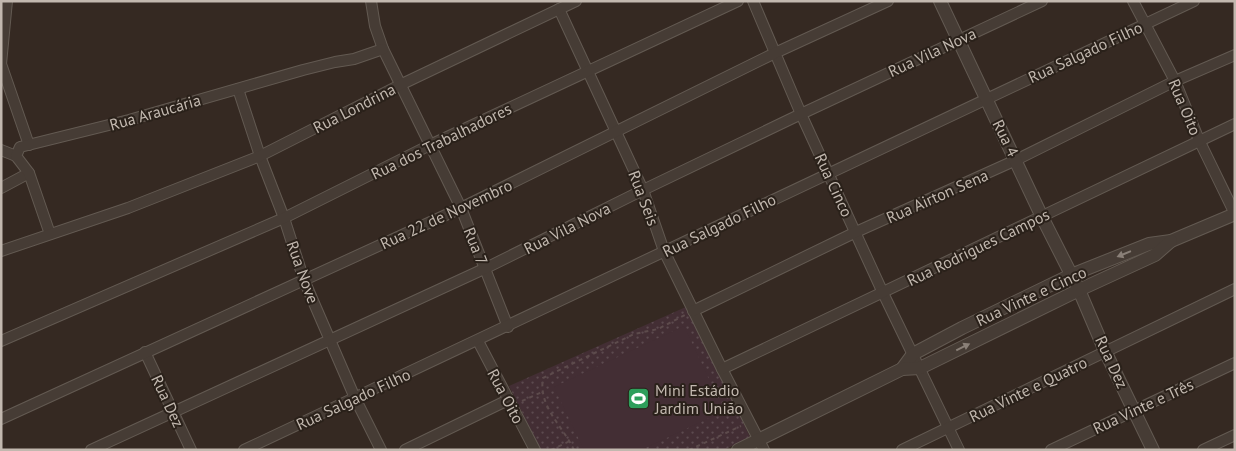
<svg xmlns="http://www.w3.org/2000/svg" width="1236" height="451" font-family="'PT Sans',sans-serif">
	<style>
		.green { fill: url(#green-dots) }
		.pitch { fill: #432e34 }
		.lines { fill: none; stroke-linecap: round; stroke-linejoin: round }
		.minor-casing { stroke: #635a52; stroke-width: 12 }
		.tertiary-casing { stroke: #635a52; stroke-width: 14 }
		.path { stroke: #5d4b4c; stroke-width: 2; stroke-dasharray: 4 4; stroke-linecap: butt }
		.minor { stroke: #463c35; stroke-width: 10 }
		.tertiary { stroke: #463c35; stroke-width: 12 }
		.oneway { fill: #8a8078 }
		.labels { text-anchor: middle; dominant-baseline: central; stroke-width: 4; stroke-linejoin: round; paint-order: stroke }
		.street-label { font-size: 16px; fill: #c2b8af; stroke: #2a211a }
		.poi-label { font-size: 16px; fill: #c2b8af; stroke: #2a211a; text-anchor: start }
	</style>
	<defs>
		<pattern id="green-dots" width="8" height="8" patternUnits="userSpaceOnUse" patternTransform="scale(1.25)"><rect width="8" height="8" fill="#432e34"/><path d="M2 2h.1M6 6h.1" fill="none" stroke="#5c4a4f" stroke-width="1.8" stroke-linecap="round"/></pattern>
	</defs>
	<rect width="100%" height="100%" fill="#352922"/>
	<path class="green" d="M688 306 750 437 724 450H567L566 448 563 450H541L509 386Z"/>
	<path class="pitch" d="M684 326 724 411 641 450H584L554 387Z"/>
	<g class="lines">
		<defs>
			<g id="minor">
				<path d="M7 1 1 64 29 145"/>
				<path d="M371 1 375 26 383 49 461 208 508 327"/>
				<path d="M753 1 801 114 883 293 959 450"/>
				<path d="M1133 1 1175 81 1199 140 1235 214"/>
				<path d="M559 9 643 190 664 251 722 369 764 450"/>
				<path d="M238 89 260 156 284 218 304 280 355 398 381 450"/>
				<path d="M1 150 16 156"/>
				<path d="M1 188 29 173"/>
				<path d="M50 234 29 173 16 156 20 147 129 120 303 70 335 62 354 59 383 49"/>
				<path d="M1 251 128 208 260 156 400 85 576 1"/>
				<path d="M693 311 856 232 1016 160 1175 81 1235 55"/>
				<path d="M1 341 284 218 430 145 738 1"/>
				<path d="M478 341 535 450"/>
				<path d="M145 352 191 450"/>
				<path d="M722 369 1235 124"/>
				<path d="M1 419 461 208 775 53 888 1"/>
				<path d="M91 450 486 268 643 190 801 114 1042 1"/>
				<path d="M244 450C562 302 877 149 1194 1"/>
				<path d="M405 450 508 400"/>
				<path d="M902 450 1235 289"/>
				<path d="M1051 450 1235 363"/>
				<path d="M1203 450 1235 435"/>
			</g>
			<g id="tertiary">
				<path d="M940 1 1042 217 1079 290 1105 351 1153 450"/>
				<path d="M902 369 913 354 962 328 1071 275 1149 244 1171 241 1235 214"/>
				<path d="M738 450 902 369 920 368 1079 290 1155 255 1171 241"/>
			</g>
		</defs>
		<use href="#minor" class="minor-casing"/>
		<use href="#tertiary" class="tertiary-casing"/>
		<g class="path">
			<path d="M522 401 542 392"/>
			<path d="M551 450 570 441"/>
			<path d="M574 450C563 426 538 407 543 378L634 334 658 329 685 315"/>
			<path d="M689 450 741 426"/>
		</g>
		<use href="#minor" class="minor"/>
		<use href="#tertiary" class="tertiary"/>
	</g>
	<defs><path id="oneway-solid" d="M-6-.8H1V-3.2L6.5 0L1 3.2V.8H-6Z" transform="scale(1.25)"/></defs>
	<g class="oneway">
		<use href="#oneway-solid" transform="translate(1124 254) rotate(158)"/>
		<use href="#oneway-solid" transform="translate(963 347) rotate(-26)"/>
	</g>
	<defs>
		<symbol id="stadium-square" viewBox="-11 -11 22 22"><rect x="-9" y="-9" width="18" height="18" rx="4" fill="#2e9e5b" stroke="#2a211a"/><path d="M0-5a6.5 5 0 1 0 0 10a6.5 5 0 1 0 0-10ZM-3.5-1.8h7v3.6h-7Z" fill="#fff"/></symbol>
	</defs>
	<g fill-rule="evenodd">
		<use href="#stadium-square" x="626" y="386" width="25" height="25"/>
	</g>
	<g class="labels">
		<g class="street-label">
			<text transform="translate(932 52) rotate(-25)">Rua Vila Nova</text>
			<text transform="translate(1085 52) rotate(-25)">Rua Salgado Filho</text>
			<text transform="translate(1185 107) rotate(67)">Rua Oito</text>
			<text transform="translate(354 108) rotate(-27)">Rua Londrina</text>
			<text transform="translate(155 112) rotate(-16)">Rua Araucária</text>
			<text transform="translate(1006 138) rotate(64)">Rua 4</text>
			<text transform="translate(441 141) rotate(-26)">Rua dos Trabalhadores</text>
			<text transform="translate(834 185) rotate(65)">Rua Cinco</text>
			<text transform="translate(937 196) rotate(-24)">Rua Airton Sena</text>
			<text transform="translate(644 198) rotate(69)">Rua Seis</text>
			<text transform="translate(446 214) rotate(-25)">Rua 22 de Novembro</text>
			<text transform="translate(719 225) rotate(-26)">Rua Salgado Filho</text>
			<text transform="translate(567 228) rotate(-27)">Rua Vila Nova</text>
			<text transform="translate(476 246) rotate(68)">Rua 7</text>
			<text transform="translate(978 247) rotate(-26)">Rua Rodrigues Campos</text>
			<text transform="translate(303 272) rotate(70)">Rua Nove</text>
			<text transform="translate(1031 296) rotate(-25)">Rua Vinte e Cinco</text>
			<text transform="translate(1112 362) rotate(65)">Rua Dez</text>
			<text transform="translate(1028 389) rotate(-26)">Rua Vinte e Quatro</text>
			<text transform="translate(506 396) rotate(62)">Rua Oito</text>
			<text transform="translate(353 399) rotate(-25)">Rua Salgado Filho</text>
			<text transform="translate(168 401) rotate(65)">Rua Dez</text>
			<text transform="translate(1143 406) rotate(-25)">Rua Vinte e Três</text>
		</g>
		<g class="poi-label">
			<text x="655" y="390">Mini Estádio<tspan x="655" dy="18">Jardim União</tspan></text>
		</g>
	</g>
	<rect width="1236" height="451" fill="none" stroke="#c2b8af" stroke-width="5"/>
</svg>
